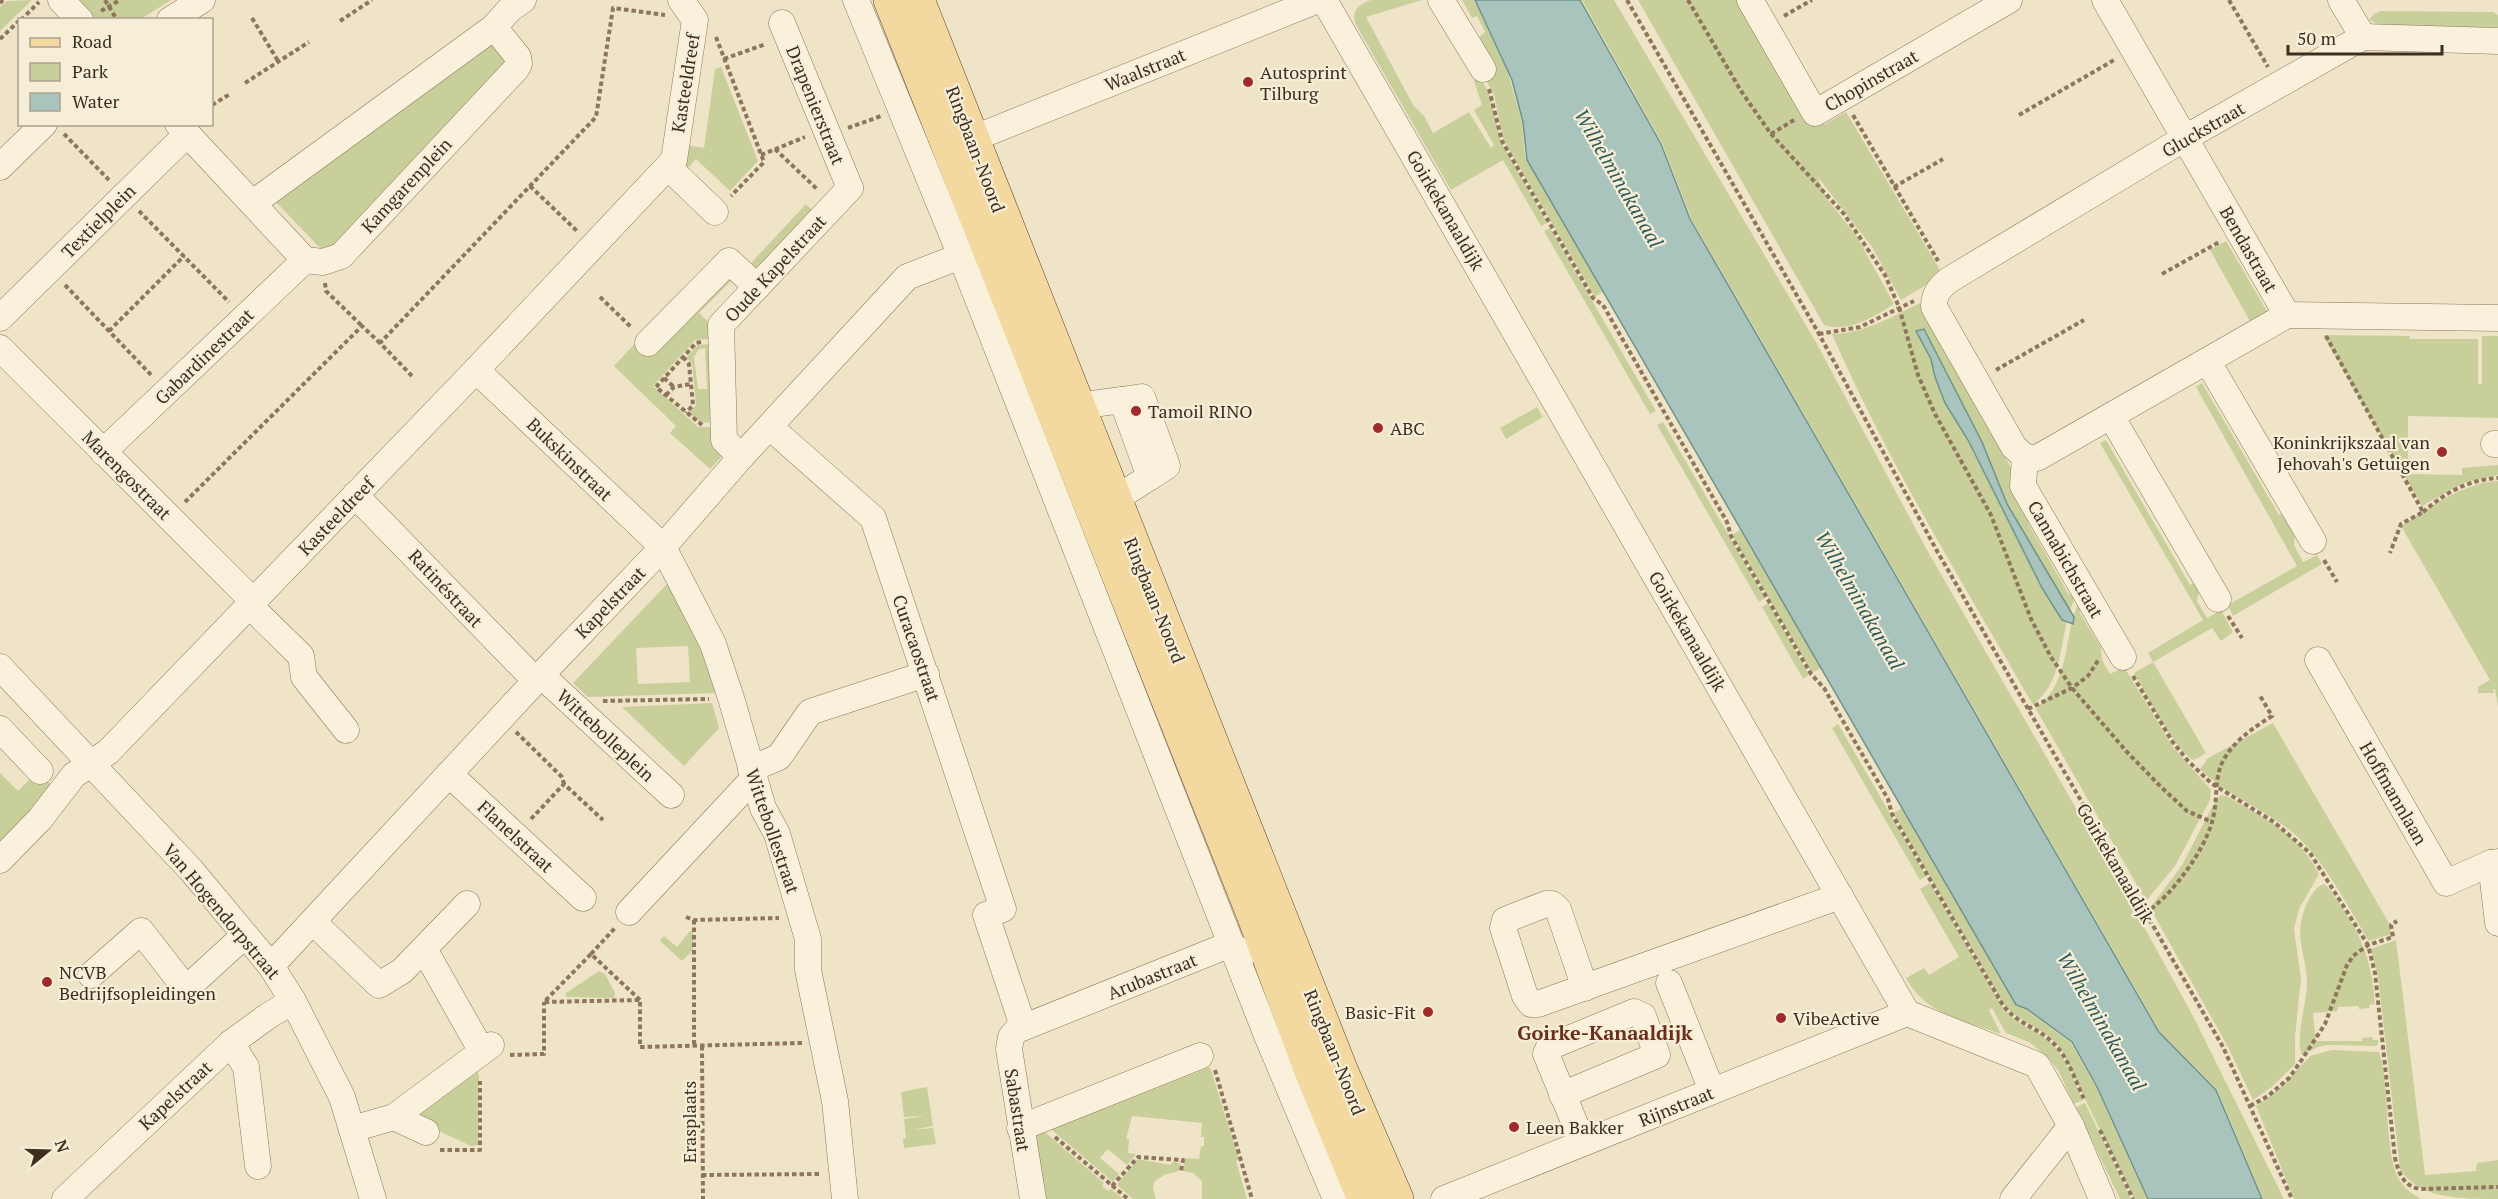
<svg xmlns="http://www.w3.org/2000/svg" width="2498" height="1199" font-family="'PT Serif',serif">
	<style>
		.green { fill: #c9cf9b; fill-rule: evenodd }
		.water { fill: #a9c4bc; stroke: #6f938a; stroke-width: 1.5 }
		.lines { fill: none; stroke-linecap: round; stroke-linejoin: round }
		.minor-casing { stroke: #8d765c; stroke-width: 27 }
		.major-casing { stroke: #5b4430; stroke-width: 34 }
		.path { stroke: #8d765c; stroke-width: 4; stroke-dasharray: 4.5 3; stroke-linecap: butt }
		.minor { stroke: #faf1dc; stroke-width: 26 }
		.major { stroke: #f3d9a0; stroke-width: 33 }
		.poi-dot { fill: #9e2a2b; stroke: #f7eed8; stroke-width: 2 }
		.labels { text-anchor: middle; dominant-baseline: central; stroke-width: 4.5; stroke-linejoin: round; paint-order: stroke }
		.street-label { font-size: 18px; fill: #3d2e20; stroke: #f7eed8 }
		.poi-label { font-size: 18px; fill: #3d2e20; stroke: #f7eed8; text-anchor: start }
		.water-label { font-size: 20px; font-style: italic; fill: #2f5d5a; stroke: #f7eed8 }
		.neighbourhood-label { font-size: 20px; font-weight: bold; fill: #6b2e1e; stroke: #f7eed8 }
	</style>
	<rect width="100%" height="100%" fill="#f0e4c8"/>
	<g class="green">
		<path d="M32 0 0 31V7L7 1Z"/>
		<path d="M74 0H171L139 20 93 19Z"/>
		<path d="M1371 0H1422L1366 17 1413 105 1424 116 1433 133 1469 112 1491 148 1494 145 1474 110 1482 105 1474 81 1480 77 1490 96 1501 142 1547 223 1541 226 1503 160 1451 190 1356 25C1351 11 1358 4 1371 0Z"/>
		<path d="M1462 0H1474L1508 73 1522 122 1525 157 1603 292 1595 297 1503 139 1494 95 1486 80 1474 42 1485 32 1477 16 1472 18Z"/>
		<path d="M1582 0H1614L1817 344 1927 550 2137 914 2193 1016 2284 1199H2263L2217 1089 2161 1033 1692 220 1662 143Z"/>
		<path d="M1638 0H1746L1815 120 1825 124 1846 112 1943 275 1901 300 1872 247 1817 176 1827 199 1857 237 1894 304C1874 317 1848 333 1824 325Z"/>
		<path d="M2381 11 2493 12 2498 15V27L2464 28 2381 25 2369 20 2374 14Z"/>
		<path d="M489 40 510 58 340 245 324 252 274 200 363 130 369 134Z"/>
		<path d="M721 67 758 161 730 191 696 159 686 170 681 161 685 145 704 148 715 69Z"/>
		<path d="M806 204 814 212 760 271 751 263Z"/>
		<path d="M1550 228 1656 411 1650 414 1544 231Z"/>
		<path d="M2226 241 2268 313 2251 323 2210 250Z"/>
		<path d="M728 277 732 280 699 313 714 327 709 339 695 340 653 386 698 427H714L725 453 710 469 670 433 676 426 614 366 640 338Z"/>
		<path d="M1920 303 2019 482 2033 520 2028 523 2069 595 2075 592 2077 594C2057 631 2068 677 2033 705 1963 583 1888 463 1832 334 1865 333 1891 317 1920 303Z"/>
		<path d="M2323 335 2410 336V339H2478V384H2482V336H2498V418L2408 416V474L2462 475V468L2498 465V475L2463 483 2422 506Z"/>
		<path d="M709 344 710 349H708L713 422 700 423 689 413 696 405 692 363 686 358 698 345ZM705 348 707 389H698L694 357 699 349Z"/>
		<path d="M2202 383 2279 515 2284 513 2295 534 2294 545 2303 562 2317 555 2322 564 2233 616 2228 605 2297 566 2196 387Z"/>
		<path d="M1537 407 1543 417 1506 439 1500 428Z"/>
		<path d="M1663 422 1765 598 1759 602 1657 425Z"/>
		<path d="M2106 440 2190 585 2195 583 2199 591 2197 601 2207 618 2221 610 2233 632 2221 641 2212 628 2153 662 2206 753 2198 758 2192 760C2167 737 2151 702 2134 673L2153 662 2148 653 2203 620 2100 443Z"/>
		<path d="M2498 481V706L2495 689H2493L2494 693H2478V687L2490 680 2401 526C2431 507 2462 483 2498 481Z"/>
		<path d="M1740 530 1821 668 1812 673 1732 535Z"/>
		<path d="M667 584 670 585 706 661 718 693 588 697 573 683ZM688 646 690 682 638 684 636 648Z"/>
		<path d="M2080 599 2085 608 2079 612 2101 647 2102 660 2110 674 2124 667 2173 747 2211 790 2210 800 2175 866 2146 901 2036 709C2072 679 2062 639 2080 599Z"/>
		<path d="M1768 603 1809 675 1803 679 1762 607Z"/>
		<path d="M712 703 719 728 684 766 622 707Z"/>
		<path d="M2273 723 2389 923 2392 934 2369 941C2348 907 2322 856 2292 832 2263 808 2226 795 2200 769L2208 758Z"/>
		<path d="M1838 724 1926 876 1920 880 1832 728Z"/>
		<path d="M0 773 18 791 32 777H43L51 785 35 813 0 845Z"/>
		<path d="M2220 795 2226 796C2260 815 2301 836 2319 874L2299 909 2294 929 2301 979 2295 1037V1064L2273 1086 2253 1100 2228 1047 2150 908 2182 865 2212 807Z"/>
		<path d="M1902 808 2016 1006 2027 1010 2071 1043 2096 1087 2147 1199H2134L2060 1048C2044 1027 2018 1023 2002 1002L1893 813Z"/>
		<path d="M1930 883 2004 1009C2016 1024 2032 1028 2046 1039 2065 1053 2073 1080 2083 1100L2074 1104 2058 1070 2048 1057 2029 1042 2006 1033 1992 1008 1989 1010 2001 1034C1965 1021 1926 1015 1906 978L1924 968 1929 975 1959 957 1920 889Z"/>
		<path d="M2324 884C2331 889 2336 899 2341 906 2365 943 2371 960 2375 1004L2369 1005 2370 1008 2359 1009V1006L2338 1007 2337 1011 2313 1013 2316 1041H2362V1038L2372 1037 2373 1040H2378V1045L2376 1046 2327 1045 2318 1047 2302 1055C2295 1040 2306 1004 2307 986 2308 965 2297 943 2301 922 2303 910 2312 887 2324 884Z"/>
		<path d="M690 931H693V950L682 961 660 941 664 936 677 947Z"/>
		<path d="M2396 940 2425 1175 2476 1171 2477 1163 2498 1160V1199C2460 1199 2419 1199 2400 1169L2378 976 2371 949Z"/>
		<path d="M599 971 605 974 615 993 614 998 566 997V993Z"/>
		<path d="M2332 1050 2379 1052C2391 1087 2383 1154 2400 1181 2405 1189 2413 1194 2421 1199H2294L2256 1106 2279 1089 2310 1056Z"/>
		<path d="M1210 1067 1239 1160 1236 1161 1247 1199H1202V1181L1193 1173 1183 1171 1185 1158 1199 1159 1201 1146H1204V1137H1201L1202 1123 1132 1116 1126 1139H1129L1128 1153 1136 1154 1127 1165 1108 1149 1100 1158 1119 1174 1113 1182 1046 1125 1101 1103 1106 1108Z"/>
		<path d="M477 1071 479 1075 478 1145 471 1146 415 1120 412 1111Z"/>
		<path d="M927 1087 933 1126 912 1130 933 1128 936 1144 904 1148 903 1139 906 1138 904 1119 925 1116 904 1117 901 1092Z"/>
		<path d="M2085 1103 2131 1199H2120L2076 1107Z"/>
		<path d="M1040 1128 1104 1183 1102 1186 1108 1191 1111 1189 1123 1199H1040L1033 1141Z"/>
		<path d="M1138 1159 1171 1165 1172 1162 1180 1163 1179 1171 1164 1175 1154 1182 1153 1188 1156 1199H1133L1117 1185Z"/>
	</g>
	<g class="water">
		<path d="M1475 0H1580L1661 144 1690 219 2159 1032 2216 1090 2262 1199H2148L2097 1087 2072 1042 2027 1009 2016 1005 1527 160 1523 122 1512 80Z"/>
		<path d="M1924 329 1982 442 2007 504 2074 617 2073 624 2062 620 2042 588 1968 440 1945 403 1935 377 1931 359 1916 331Z"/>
	</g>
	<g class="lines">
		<defs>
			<g id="minor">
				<path d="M61 0 80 20"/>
				<path d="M856 0 961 256 1268 1038 1336 1199"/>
				<path d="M1324 0 1907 1013 2037 1065 2071 1126 2102 1199"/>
				<path d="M1441 0 1483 69"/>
				<path d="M1750 0 1815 113 2009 0"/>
				<path d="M2105 0 2287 315"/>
				<path d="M2341 0 2363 37"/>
				<path d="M170 20 202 0"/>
				<path d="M178 124 305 260 323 262 341 256 516 69 519 64 518 57 494 27"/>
				<path d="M972 139 1318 0"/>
				<path d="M0 167 44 124"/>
				<path d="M668 167 715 212"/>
				<path d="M253 203 494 27 510 9 523 0"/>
				<path d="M2287 315 2498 318"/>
				<path d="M0 318 187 134"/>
				<path d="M648 343 729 261 757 287"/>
				<path d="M0 348 254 602"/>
				<path d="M2208 362 2313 541"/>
				<path d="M476 370 663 547 713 644 731 698 763 808 777 834 808 939V970L835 1101 845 1199"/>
				<path d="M1122 400 1142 397 1167 466 1150 477"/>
				<path d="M1078 406 1122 400 1150 477 1115 499"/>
				<path d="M2111 416 2218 599"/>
				<path d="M770 427 873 518 1003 909 986 915 1023 1026"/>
				<path d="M2494 444H2498"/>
				<path d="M103 452 305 260"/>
				<path d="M741 457 724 440 721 325 850 188 782 23"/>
				<path d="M2025 457 2037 458 2287 315"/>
				<path d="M355 495 536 681"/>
				<path d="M250 606 301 656 304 677 346 730"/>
				<path d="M2123 657 2023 486 2025 457 2014 447 1934 307C1934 294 1939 288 1949 280L2185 138 2363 37 2498 41"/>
				<path d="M2318 660 2446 883 2491 863 2498 862"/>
				<path d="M0 667 191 870 271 966 293 1001 342 1097 373 1199"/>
				<path d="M541 675 671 795"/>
				<path d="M0 729 40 771"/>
				<path d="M751 769 779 757 810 712 926 674"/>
				<path d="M449 774 583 898"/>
				<path d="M0 860 40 819 74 775 108 752 476 370 674 160 695 20 681 0"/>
				<path d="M2491 863 2498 923"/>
				<path d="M629 912 754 778"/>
				<path d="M313 922 379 985 402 971 467 904"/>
				<path d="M424 949 476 1041"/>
				<path d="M271 966 541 675 663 547 741 457 907 277 961 256"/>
				<path d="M91 975 141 931 186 989 245 935"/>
				<path d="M1669 983 1712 1091"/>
				<path d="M1585 988 1558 909 1552 904H1546L1505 920 1503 928 1525 996 1531 1004H1538L1840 896"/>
				<path d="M231 1043 246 1067 258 1166"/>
				<path d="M1562 1095 1657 1055 1643 1016 1634 1012 1549 1047 1546 1054 1583 1143"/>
				<path d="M394 1117 426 1132"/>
				<path d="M1020 1128 1200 1056"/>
				<path d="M352 1129 394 1117 491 1045"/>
				<path d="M65 1199 231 1043 268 1016 293 1001"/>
				<path d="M1033 1199 1009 1049 1011 1037 1017 1030 1231 944 1243 954"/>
				<path d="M1444 1199 1907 1013"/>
				<path d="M2013 1199 2071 1126"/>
			</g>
			<g id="major">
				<path d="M890 0 1254 917 1313 1076 1364 1199"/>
				<path d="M918 0 1342 1072 1397 1199"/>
			</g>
		</defs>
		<use href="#minor" class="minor-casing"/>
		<use href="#major" class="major-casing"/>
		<g class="path">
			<path d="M105 0 117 20"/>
			<path d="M1627 0 1819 334 1937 551 2223 1047 2292 1199"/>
			<path d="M1688 0 1741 91 1771 134 1844 214 1885 275 1899 307 1918 375 1935 414 1991 515 2031 619 2051 657 2072 688 2127 752 2161 787 2187 811 2212 822"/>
			<path d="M2229 0 2268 67"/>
			<path d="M0 3 3 0"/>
			<path d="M101 11 120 0"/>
			<path d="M1784 16 1812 0"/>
			<path d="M252 18 278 61"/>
			<path d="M21 20 39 2"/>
			<path d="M340 21 372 0"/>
			<path d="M716 37 764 162 731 196"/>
			<path d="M0 39 20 20"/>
			<path d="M724 59 766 44"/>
			<path d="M245 83 309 42"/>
			<path d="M1489 89 1502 141 1593 298 1603 305 1727 522 1731 536 1811 674 1824 688 1888 799 1892 814 2001 1002C2014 1023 2036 1026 2052 1042 2068 1056 2075 1080 2084 1099"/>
			<path d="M212 105 230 94"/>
			<path d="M1853 115 1938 261"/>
			<path d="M2019 115 2114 60"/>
			<path d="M848 128 881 116"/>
			<path d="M64 134 109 180"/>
			<path d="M1771 134 1794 120"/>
			<path d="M775 149 818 190"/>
			<path d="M761 155 805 137"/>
			<path d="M530 186 577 231"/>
			<path d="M1894 187 1943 159"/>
			<path d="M139 211 229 302"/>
			<path d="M2162 274 2221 241"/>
			<path d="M325 283 326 291 362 326"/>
			<path d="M65 285 153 377"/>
			<path d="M600 297 632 328"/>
			<path d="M109 331 184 256"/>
			<path d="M1819 334 1860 327 1914 301"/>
			<path d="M2326 336 2423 512 2401 524 2390 553"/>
			<path d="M701 342 696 343 656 387 702 425"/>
			<path d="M683 357 689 364 693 405 686 413"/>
			<path d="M1996 370 2084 320"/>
			<path d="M412 376 380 343 596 117 613 8 665 15"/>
			<path d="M664 378 674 387"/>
			<path d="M666 395 674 387 691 384"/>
			<path d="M185 502 362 326 380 343"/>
			<path d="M2423 512C2446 492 2468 480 2498 478"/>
			<path d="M2324 560 2337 582"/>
			<path d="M2228 616 2242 638"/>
			<path d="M2133 676 2172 741 2188 761 2211 783 2274 822 2310 853 2368 945 2375 973 2395 1158C2399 1174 2404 1187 2421 1189L2498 1187"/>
			<path d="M603 701 709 699"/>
			<path d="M2028 709 2072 688 2088 676 2099 659"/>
			<path d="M516 732 562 777 564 784"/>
			<path d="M531 819 564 784 603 820"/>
			<path d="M2145 913C2171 897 2204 851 2212 822 2218 803 2214 780 2222 763 2232 742 2253 728 2272 716L2259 694"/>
			<path d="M686 917 694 920 779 918"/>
			<path d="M694 920V1046"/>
			<path d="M591 954 615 928"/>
			<path d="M640 1000 591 954 544 1002 640 1000V1047L802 1043"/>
			<path d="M702 1046 703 1199"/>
			<path d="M510 1055 544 1054V1002"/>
			<path d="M1215 1070 1252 1199"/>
			<path d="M2250 1106 2268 1096 2289 1078 2303 1058 2325 1024 2347 965 2353 956 2368 945 2393 937 2391 925 2397 921"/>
			<path d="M2100 1130 2133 1199"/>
			<path d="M1055 1137 1128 1199"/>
			<path d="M440 1150H480V1081"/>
			<path d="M702 1175 822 1174"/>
			<path d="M1112 1186 1138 1157 1183 1160 1181 1171"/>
		</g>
		<use href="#minor" class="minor"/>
		<use href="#major" class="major"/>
	</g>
	<g class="poi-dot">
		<circle cx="1248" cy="82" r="6"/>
		<circle cx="1136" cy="411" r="6"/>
		<circle cx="1378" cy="428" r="6"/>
		<circle cx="2442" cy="452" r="6"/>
		<circle cx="47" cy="982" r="6"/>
		<circle cx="1428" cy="1012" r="6"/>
		<circle cx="1781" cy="1018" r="6"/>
		<circle cx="1514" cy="1127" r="6"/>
	</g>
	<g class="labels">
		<g class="street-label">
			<text transform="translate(1145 69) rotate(-22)">Waalstraat</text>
			<text transform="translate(1871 80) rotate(-30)">Chopinstraat</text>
			<text transform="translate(685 83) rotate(-81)">Kasteeldreef</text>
			<text transform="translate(816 105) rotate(68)">Drapenierstraat</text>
			<text transform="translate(2203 129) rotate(-30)">Gluckstraat</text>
			<text transform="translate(976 149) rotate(69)">Ringbaan-Noord</text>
			<text transform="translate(406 185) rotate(-47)">Kamgarenplein</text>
			<text transform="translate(1446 210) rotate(60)">Goirkekanaaldijk</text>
			<text transform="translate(98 221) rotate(-45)">Textielplein</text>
			<text transform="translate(2249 249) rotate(60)">Bendastraat</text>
			<text transform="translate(775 268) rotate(-47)">Oude Kapelstraat</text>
			<text transform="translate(204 356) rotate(-44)">Gabardinestraat</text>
			<text transform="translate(570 459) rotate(44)">Bukskinstraat</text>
			<text transform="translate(127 475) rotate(45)">Marengostraat</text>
			<text transform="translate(336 516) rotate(-46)">Kasteeldreef</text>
			<text transform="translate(2066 559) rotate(60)">Cannabichstraat</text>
			<text transform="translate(446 588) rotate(47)">Ratinéstraat</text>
			<text transform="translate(1155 600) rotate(68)">Ringbaan-Noord</text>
			<text transform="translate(610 602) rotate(-46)">Kapelstraat</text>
			<text transform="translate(1688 631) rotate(60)">Goirkekanaaldijk</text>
			<text transform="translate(917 648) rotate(71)">Curacaostraat</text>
			<text transform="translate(606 735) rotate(43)">Wittebolleplein</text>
			<text transform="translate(2394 793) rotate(60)">Hoffmannlaan</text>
			<text transform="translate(773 831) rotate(71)">Wittebollestraat</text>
			<text transform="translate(516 836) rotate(43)">Flanelstraat</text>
			<text transform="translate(2116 863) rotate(60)">Goirkekanaaldijk</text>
			<text transform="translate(222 911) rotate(50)">Van Hogendorpstraat</text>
			<text transform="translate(1152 976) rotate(-22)">Arubastraat</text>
			<text transform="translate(1335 1052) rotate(68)">Ringbaan-Noord</text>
			<text transform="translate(175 1095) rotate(-43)">Kapelstraat</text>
			<text transform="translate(1676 1106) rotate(-22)">Rijnstraat</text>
			<text transform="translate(1018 1110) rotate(81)">Sabastraat</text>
			<text transform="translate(689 1122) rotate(-90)">Erasplaats</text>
		</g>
		<g class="poi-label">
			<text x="1260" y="72">Autosprint<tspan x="1260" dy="21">Tilburg</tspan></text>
			<text x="1148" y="411">Tamoil RINO</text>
			<text x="1390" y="428">ABC</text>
			<text x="2430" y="442" text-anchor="end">Koninkrijkszaal van<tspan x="2430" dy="21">Jehovah's Getuigen</tspan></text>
			<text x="59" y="972">NCVB<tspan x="59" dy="21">Bedrijfsopleidingen</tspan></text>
			<text x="1416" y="1012" text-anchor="end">Basic-Fit</text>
			<text x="1793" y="1018">VibeActive</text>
			<text x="1526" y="1127">Leen Bakker</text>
		</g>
		<g class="water-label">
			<text transform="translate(1619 178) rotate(60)">Wilhelminakanaal</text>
			<text transform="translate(1860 600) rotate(60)">Wilhelminakanaal</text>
			<text transform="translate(2102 1021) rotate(60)">Wilhelminakanaal</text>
		</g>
		<g class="neighbourhood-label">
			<text x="1605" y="1032">Goirke-Kanaaldijk</text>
		</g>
	</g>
	<rect x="18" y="18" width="195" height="108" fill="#f7eed8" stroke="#ada18e" stroke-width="1.5"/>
	<rect x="30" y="38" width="30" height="9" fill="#f3d9a0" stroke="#ada18e" stroke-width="1.5"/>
	<text x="72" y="48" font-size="18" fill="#3d2e20">Road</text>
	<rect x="30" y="63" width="30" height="18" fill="#c9cf9b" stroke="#ada18e" stroke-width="1.5"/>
	<text x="72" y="78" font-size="18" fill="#3d2e20">Park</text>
	<rect x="30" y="93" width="30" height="18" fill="#a9c4bc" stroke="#ada18e" stroke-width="1.5"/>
	<text x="72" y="108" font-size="18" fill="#3d2e20">Water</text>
	<g transform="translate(48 1151) rotate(71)" stroke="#f7eed8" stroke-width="4.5" paint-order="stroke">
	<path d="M0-4.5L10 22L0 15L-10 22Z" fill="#3d2e20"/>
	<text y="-9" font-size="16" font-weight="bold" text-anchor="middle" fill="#3d2e20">N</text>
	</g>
	<path d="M2288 45v9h154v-9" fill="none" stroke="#3d2e20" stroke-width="3"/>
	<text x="2297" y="45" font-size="18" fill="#3d2e20" stroke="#f7eed8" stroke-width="4.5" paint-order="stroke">50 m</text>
</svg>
